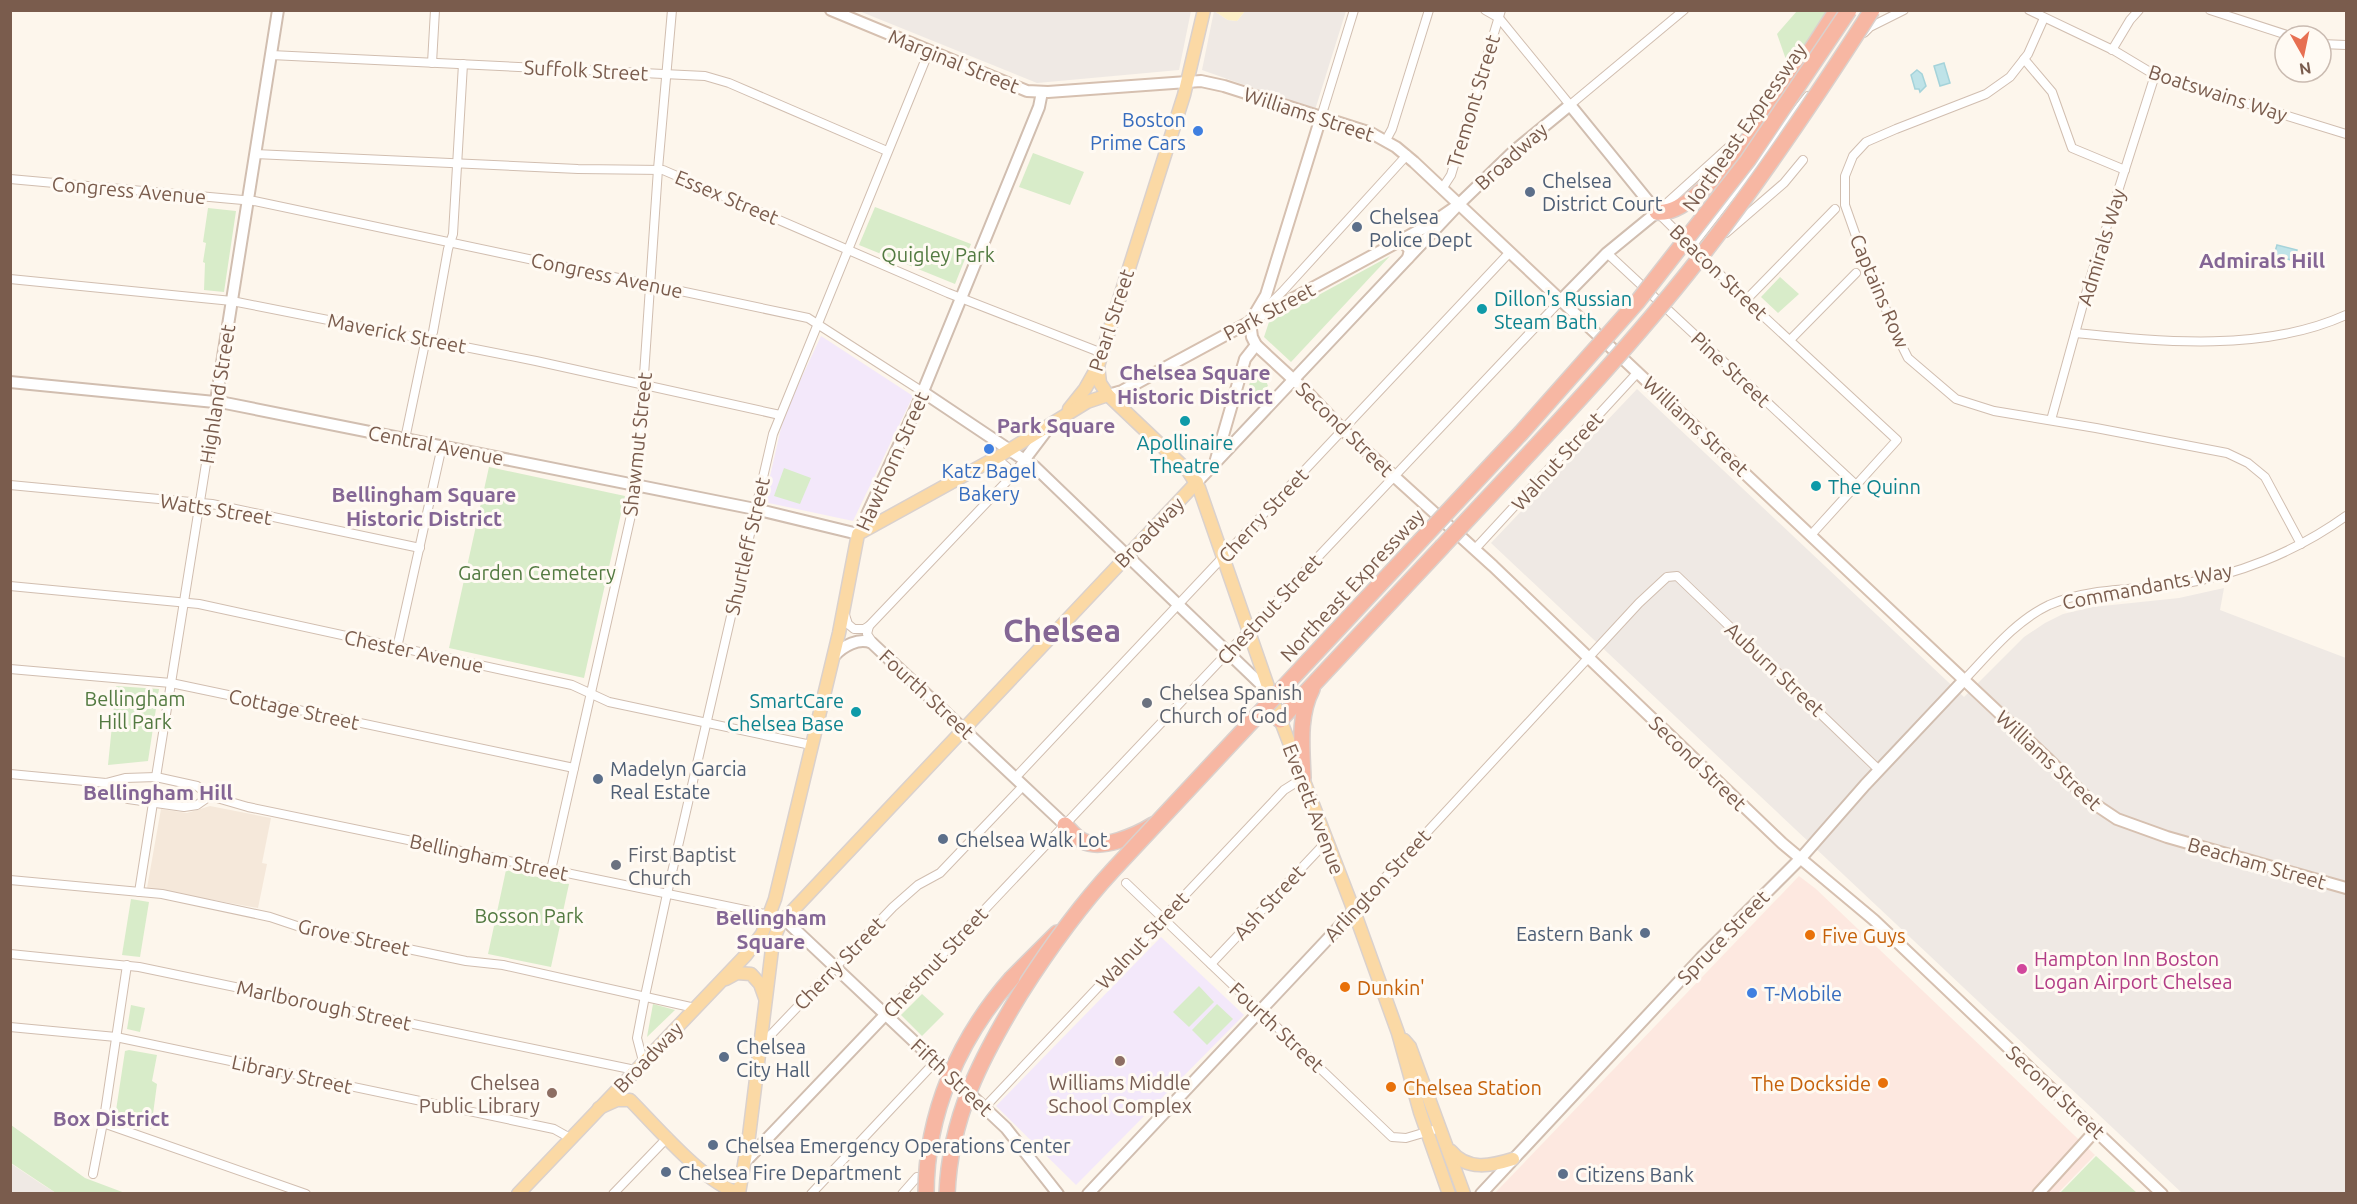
<svg xmlns="http://www.w3.org/2000/svg" width="2357" height="1204" font-family="Ubuntu,sans-serif">
	<style>
		.residential { fill: #f5e8da }
		.commercial { fill: #fde8e0 }
		.industrial { fill: #efe9e4 }
		.education { fill: #f3e8fa }
		.green { fill: #d8ecc9 }
		.sand { fill: #fcefc7 }
		.water { fill: #bfe3e8; stroke: #a5d3da; stroke-width: 1.5 }
		.lines { fill: none; stroke-linecap: round; stroke-linejoin: round }
		.minor-casing { stroke: #d1beb0; stroke-width: 10 }
		.tertiary-casing { stroke: #d1beb0; stroke-width: 14 }
		.secondary-casing { stroke: #d6c0b0; stroke-width: 14 }
		.primary-casing { stroke: #dad1cd; stroke-width: 15 }
		.motorway-casing { stroke: #dad1cd; stroke-width: 18 }
		.minor { stroke: #fff; stroke-width: 8 }
		.tertiary { stroke: #fff; stroke-width: 10 }
		.secondary { stroke: #fff; stroke-width: 10 }
		.primary { stroke: #fbd9a5; stroke-width: 12 }
		.motorway { stroke: #f7b7a3; stroke-width: 15 }
		.motorway-bridge-casing { stroke: #dad1cd; stroke-width: 18; stroke-linecap: butt }
		.motorway-bridge { stroke: #f7b7a3; stroke-width: 15 }
		.shop-dot { fill: #3f7fe0; stroke: #fffaf3; stroke-width: 2 }
		.service-dot { fill: #5c6f8a; stroke: #fffaf3; stroke-width: 2 }
		.culture-dot { fill: #0f9aa8; stroke: #fffaf3; stroke-width: 2 }
		.worship-dot { fill: #6b7280; stroke: #fffaf3; stroke-width: 2 }
		.food-dot { fill: #e8710a; stroke: #fffaf3; stroke-width: 2 }
		.hotel-dot { fill: #d1479c; stroke: #fffaf3; stroke-width: 2 }
		.education-dot { fill: #8d6e63; stroke: #fffaf3; stroke-width: 2 }
		.labels { text-anchor: middle; dominant-baseline: central; stroke-width: 6; stroke-linejoin: round; paint-order: stroke }
		.street-label { font-size: 20px; fill: #7a5c4d; stroke: #fffaf3 }
		.shop-label { font-size: 20px; fill: #366cbe; stroke: #fffaf3; text-anchor: end }
		.service-label { font-size: 20px; fill: #4e5e75; stroke: #fffaf3; text-anchor: start }
		.park-label { font-size: 20px; fill: #537a41; stroke: #fffaf3 }
		.culture-label { font-size: 20px; fill: #0d838f; stroke: #fffaf3; text-anchor: start }
		.worship-label { font-size: 20px; fill: #5b616d; stroke: #fffaf3; text-anchor: start }
		.food-label { font-size: 20px; fill: #c56008; stroke: #fffaf3; text-anchor: start }
		.hotel-label { font-size: 20px; fill: #b23c85; stroke: #fffaf3; text-anchor: start }
		.education-label { font-size: 20px; fill: #785e54; stroke: #fffaf3; text-anchor: end }
		.neighbourhood-label { font-size: 21px; font-weight: bold; fill: #846695; stroke: #fffaf3 }
		.town-label { font-size: 32px; font-weight: bold; fill: #846695; stroke: #fffaf3 }
	</style>
	<rect width="100%" height="100%" fill="#fdf6ec"/>
	<path class="residential" d="M210 806 271 818 262 863 267 864 258 908 147 888 161 809 187 813Z"/>
	<path class="commercial" d="M1799 876 1816 889 2095 1155 2058 1193 1494 1194Z"/>
	<g class="industrial">
		<path d="M859 11H1191L1179 70 1037 83Z"/>
		<path d="M1214 11 1228 20 1237 21 1245 11H1346L1315 110 1202 70Z"/>
		<path d="M1637 389 1964 697 2024 637 2045 623 2063 614 2093 607 2179 598 2224 588 2220 610 2346 658V1193H2182L1491 543Z"/>
		<path d="M10 1163 43 1185 56 1193H11Z"/>
	</g>
	<g class="education">
		<path d="M821 336 913 396 853 521 764 502 784 415Z"/>
		<path d="M1161 937 1244 1015 1076 1185 996 1106Z"/>
	</g>
	<g class="green">
		<path d="M1797 11H1829L1790 71 1777 34Z"/>
		<path d="M1033 153 1084 172 1070 205 1019 187Z"/>
		<path d="M875 207 971 244 955 284 859 245Z"/>
		<path d="M208 208 236 211 224 292 204 290 205 263 203 262 206 243 203 242Z"/>
		<path d="M1390 256 1291 362 1264 337 1269 322Z"/>
		<path d="M1780 277 1799 294 1778 313 1761 297Z"/>
		<path d="M1256 374 1265 378 1268 386 1250 404 1246 405 1244 401 1252 376Z"/>
		<path d="M489 467 625 496 584 678 449 648Z"/>
		<path d="M784 468 811 478 800 504 774 496Z"/>
		<path d="M116 686 159 689 148 761 108 765Z"/>
		<path d="M506 870 569 884 551 967 488 954Z"/>
		<path d="M131 899 149 902 140 957 122 955Z"/>
		<path d="M1199 986 1214 1002 1189 1027 1173 1012Z"/>
		<path d="M922 994 944 1014 922 1036 901 1015Z"/>
		<path d="M653 1004 675 1010 647 1037Z"/>
		<path d="M1217 1004 1233 1019 1207 1045 1192 1030Z"/>
		<path d="M131 1005 145 1008 140 1032 127 1029Z"/>
		<path d="M129 1050 157 1055 152 1081 157 1084 151 1129 115 1117 125 1051Z"/>
		<path d="M11 1125 85 1178 125 1193H56L11 1163Z"/>
		<path d="M2096 1156 2137 1193H2060Z"/>
	</g>
	<path class="sand" d="M1214 11V10L1245 11 1237 21 1228 20Z"/>
	<g class="water">
		<path d="M1944 63 1950 83 1940 86 1934 66Z"/>
		<path d="M1917 70 1922 74 1926 86 1920 92 1919 89H1915L1911 75Z"/>
		<path d="M2277 245 2297 250 2294 261 2274 255Z"/>
	</g>
	<g class="lines">
		<defs>
			<g id="minor">
				<path d="M1485 10 1499 18 1570 105 1684 10"/>
				<path d="M2029 10 2115 51 2155 75 2346 134"/>
				<path d="M2210 10 2290 36"/>
				<path d="M2044 18 2028 54 2010 77 1986 94 1896 129 1866 142 1853 156 1845 176V205L1863 256 1900 342 1908 358 1956 399 1994 411 2096 428 2227 453 2248 463 2265 477 2301 544"/>
				<path d="M1864 33 1870 27 1904 10"/>
				<path d="M2321 44 2346 45"/>
				<path d="M2112 50 2130 20 2139 10"/>
				<path d="M271 55 705 76 729 83 887 151"/>
				<path d="M2024 59 2052 92 2072 148 2125 170"/>
				<path d="M432 63 435 10"/>
				<path d="M1321 117 1354 10"/>
				<path d="M1386 140 1392 129 1429 10"/>
				<path d="M1730 146 1657 212 1746 300 1897 440 1811 535"/>
				<path d="M255 154 578 169 663 170 948 293 1102 353"/>
				<path d="M10 179 254 201 808 318 923 392"/>
				<path d="M1442 189 1451 175 1501 10"/>
				<path d="M1726 233 1784 183 1803 160"/>
				<path d="M1691 247 1808 96"/>
				<path d="M1607 253 1856 485"/>
				<path d="M10 279 232 301 536 361 780 415"/>
				<path d="M1746 300 1835 209"/>
				<path d="M1261 313 1283 291 1407 155"/>
				<path d="M2075 333C2164 342 2264 352 2346 315"/>
				<path d="M1790 340 1856 273"/>
				<path d="M2051 420 2090 279 2155 75"/>
				<path d="M405 439 424 348 433 332 448 249 453 234 463 64"/>
				<path d="M992 461 1001 462 1007 467 1010 478"/>
				<path d="M10 485 212 504 420 548"/>
				<path d="M1475 549 1638 372"/>
				<path d="M10 586 199 604 572 685 609 702 811 745"/>
				<path d="M845 615 848 624 854 629H864L869 626"/>
				<path d="M873 643 867 634 869 626 1010 478 1025 459"/>
				<path d="M397 648 442 446"/>
				<path d="M10 669 171 683 574 768"/>
				<path d="M1964 680C1990 653 2015 621 2049 605 2088 588 2133 590 2175 585 2236 576 2296 552 2346 516"/>
				<path d="M10 774 106 783 125 778 156 777 197 786 210 796 248 807 770 915"/>
				<path d="M156 777 216 401"/>
				<path d="M1015 778 1510 252"/>
				<path d="M106 783 116 793 128 799 184 807 197 805 210 796"/>
				<path d="M551 870 636 493 658 169 672 10"/>
				<path d="M10 880 162 894 270 917 297 926 466 961 503 965 695 1008"/>
				<path d="M1126 883 1392 1137 1406 1138 1440 1128"/>
				<path d="M139 892 153 803"/>
				<path d="M1354 911 1639 603 1667 577 1677 576 1879 770"/>
				<path d="M10 954 139 967 635 1070"/>
				<path d="M1211 964 1327 841"/>
				<path d="M885 1015 1561 300"/>
				<path d="M10 1027 116 1037 554 1129 570 1138"/>
				<path d="M761 1045 893 907 918 885 940 873 1023 786"/>
				<path d="M643 1061 637 1038 645 996 667 894 773 434 929 51"/>
				<path d="M984 1108 1284 790 1303 778"/>
				<path d="M103 1123 306 1194"/>
				<path d="M93 1174 105 1112 127 965"/>
				<path d="M613 1194 668 1137"/>
				<path d="M811 1194 935 1062"/>
				<path d="M902 1194 917 1177"/>
			</g>
			<g id="tertiary">
				<path d="M10 382 225 403 755 509 858 534 917 406 1039 107 1042 92"/>
				<path d="M923 392 1035 467 1270 693"/>
				<path d="M216 401 278 10"/>
				<path d="M1025 459 1050 426"/>
				<path d="M1215 463 1458 205 1514 151 1570 105 1657 212 1607 253 1561 300"/>
				<path d="M834 656C843 646 859 637 872 643L1065 825"/>
				<path d="M784 919 1006 1128 1058 1194"/>
				<path d="M744 1163 885 1015"/>
				<path d="M1088 1194 1354 911"/>
				<path d="M1481 1194 1702 957 1801 858 1865 785 1964 680"/>
			</g>
			<g id="secondary">
				<path d="M831 10 1027 91 1048 92 1201 81 1224 86 1371 133 1396 147 1414 162 2047 758 2090 801 2117 819 2167 837 2346 888"/>
				<path d="M1321 117 1266 295 1250 322 1252 337 1256 345 1309 394 1343 430 1493 566 1782 843 1874 920 2162 1194"/>
				<path d="M1396 243H1404L1410 250 1408 258"/>
				<path d="M1108 395 1122 391 1429 225 1458 205"/>
				<path d="M1197 482 1215 463 1245 359 1256 345"/>
				<path d="M2038 1194 2096 1130"/>
			</g>
			<g id="primary">
				<path d="M1098 366 1100 383 1108 395 1188 471 1199 488 1272 698 1354 911 1398 1033 1420 1112 1449 1194"/>
				<path d="M1069 409 1085 389 1098 366 1184 95 1204 10"/>
				<path d="M726 979 737 973 751 974 760 984 765 998"/>
				<path d="M1404 1040 1410 1047 1464 1194"/>
				<path d="M599 1108 617 1100H630C656 1126 705 1184 739 1193L749 1136 773 941 780 924 1197 482"/>
				<path d="M1451 1151C1467 1171 1491 1166 1513 1159"/>
				<path d="M518 1194 746 955 762 934 775 899 839 633 858 534 1001 455 1087 402 1108 395"/>
			</g>
			<g id="motorway">
				<path d="M1657 212C1708 220 1810 51 1837 10"/>
				<path d="M1280 720 1442 547"/>
				<path d="M1303 778C1302 748 1298 716 1312 689"/>
				<path d="M1065 825C1070 830 1076 838 1083 841 1101 851 1137 835 1153 825"/>
				<path d="M1012 978 1057 933"/>
			</g>
		</defs>
		<use href="#minor" class="minor-casing"/>
		<use href="#tertiary" class="tertiary-casing"/>
		<use href="#secondary" class="secondary-casing"/>
		<use href="#primary" class="primary-casing"/>
		<use href="#motorway" class="motorway-casing"/>
		<use href="#minor" class="minor"/>
		<use href="#tertiary" class="tertiary"/>
		<use href="#secondary" class="secondary"/>
		<use href="#primary" class="primary"/>
		<use href="#motorway" class="motorway"/>
		<defs>
			<g id="motorway-bridge">
				<path d="M1442 547C1529 453 1619 361 1698 260 1761 180 1817 96 1872 10"/>
				<path d="M926 1194C926 1113 959 1038 1012 978"/>
				<path d="M947 1194C950 1117 981 1058 1020 994 1048 950 1077 909 1113 870L1521 433 1638 301 1748 160 1849 10"/>
			</g>
		</defs>
		<use href="#motorway-bridge" class="motorway-bridge-casing"/>
		<use href="#motorway-bridge" class="motorway-bridge"/>
	</g>
	<g class="shop-dot">
		<circle cx="1198" cy="131" r="6"/>
		<circle cx="989" cy="449" r="6"/>
		<circle cx="1752" cy="993" r="6"/>
	</g>
	<g class="service-dot">
		<circle cx="1530" cy="192" r="6"/>
		<circle cx="1357" cy="227" r="6"/>
		<circle cx="598" cy="779" r="6"/>
		<circle cx="943" cy="839" r="6"/>
		<circle cx="1645" cy="933" r="6"/>
		<circle cx="724" cy="1057" r="6"/>
		<circle cx="713" cy="1145" r="6"/>
		<circle cx="666" cy="1172" r="6"/>
		<circle cx="1563" cy="1174" r="6"/>
	</g>
	<g class="culture-dot">
		<circle cx="1482" cy="309" r="6"/>
		<circle cx="1185" cy="421" r="6"/>
		<circle cx="1816" cy="486" r="6"/>
		<circle cx="856" cy="712" r="6"/>
	</g>
	<g class="worship-dot">
		<circle cx="1147" cy="703" r="6"/>
		<circle cx="616" cy="865" r="6"/>
	</g>
	<g class="food-dot">
		<circle cx="1810" cy="935" r="6"/>
		<circle cx="1345" cy="987" r="6"/>
		<circle cx="1883" cy="1083" r="6"/>
		<circle cx="1391" cy="1087" r="6"/>
	</g>
	<circle class="hotel-dot" cx="2022" cy="969" r="6"/>
	<g class="education-dot">
		<circle cx="1120" cy="1061" r="6"/>
		<circle cx="552" cy="1093" r="6"/>
	</g>
	<g class="labels">
		<g class="street-label">
			<text transform="translate(954 61) rotate(22)">Marginal Street</text>
			<text transform="translate(586 70) rotate(3)">Suffolk Street</text>
			<text transform="translate(2218 93) rotate(18)">Boatswains Way</text>
			<text transform="translate(1473 101) rotate(-73)">Tremont Street</text>
			<text transform="translate(1309 114) rotate(18)">Williams Street</text>
			<text transform="translate(1744 127) rotate(-55)">Northeast Expressway</text>
			<text transform="translate(1511 156) rotate(-42)">Broadway</text>
			<text transform="translate(129 190) rotate(5)">Congress Avenue</text>
			<text transform="translate(727 197) rotate(23)">Essex Street</text>
			<text transform="translate(2101 247) rotate(-73)">Admirals Way</text>
			<text transform="translate(1719 272) rotate(44)">Beacon Street</text>
			<text transform="translate(607 275) rotate(12)">Congress Avenue</text>
			<text transform="translate(1880 291) rotate(67)">Captains Row</text>
			<text transform="translate(1269 311) rotate(-28)">Park Street</text>
			<text transform="translate(1111 320) rotate(-72)">Pearl Street</text>
			<text transform="translate(397 333) rotate(11)">Maverick Street</text>
			<text transform="translate(1731 369) rotate(43)">Pine Street</text>
			<text transform="translate(217 394) rotate(-81)">Highland Street</text>
			<text transform="translate(1696 426) rotate(43)">Williams Street</text>
			<text transform="translate(1345 429) rotate(44)">Second Street</text>
			<text transform="translate(637 444) rotate(-84)">Shawmut Street</text>
			<text transform="translate(436 445) rotate(11)">Central Avenue</text>
			<text transform="translate(892 461) rotate(-66)">Hawthorn Street</text>
			<text transform="translate(1557 461) rotate(-48)">Walnut Street</text>
			<text transform="translate(216 509) rotate(9)">Watts Street</text>
			<text transform="translate(1263 515) rotate(-47)">Cherry Street</text>
			<text transform="translate(1149 532) rotate(-46)">Broadway</text>
			<text transform="translate(747 546) rotate(-77)">Shurtleff Street</text>
			<text transform="translate(1352 585) rotate(-47)">Northeast Expressway</text>
			<text transform="translate(2147 586) rotate(-11)">Commandants Way</text>
			<text transform="translate(1269 609) rotate(-47)">Chestnut Street</text>
			<text transform="translate(414 651) rotate(12)">Chester Avenue</text>
			<text transform="translate(1775 669) rotate(43)">Auburn Street</text>
			<text transform="translate(927 694) rotate(43)">Fourth Street</text>
			<text transform="translate(294 709) rotate(12)">Cottage Street</text>
			<text transform="translate(2049 760) rotate(43)">Williams Street</text>
			<text transform="translate(1698 763) rotate(44)">Second Street</text>
			<text transform="translate(1314 809) rotate(69)">Everett Avenue</text>
			<text transform="translate(489 857) rotate(12)">Bellingham Street</text>
			<text transform="translate(2257 863) rotate(16)">Beacham Street</text>
			<text transform="translate(1377 885) rotate(-47)">Arlington Street</text>
			<text transform="translate(1269 902) rotate(-47)">Ash Street</text>
			<text transform="translate(354 937) rotate(12)">Grove Street</text>
			<text transform="translate(1723 937) rotate(-46)">Spruce Street</text>
			<text transform="translate(1142 940) rotate(-47)">Walnut Street</text>
			<text transform="translate(935 962) rotate(-47)">Chestnut Street</text>
			<text transform="translate(839 963) rotate(-46)">Cherry Street</text>
			<text transform="translate(324 1005) rotate(12)">Marlborough Street</text>
			<text transform="translate(1277 1027) rotate(43)">Fourth Street</text>
			<text transform="translate(648 1057) rotate(-46)">Broadway</text>
			<text transform="translate(292 1074) rotate(12)">Library Street</text>
			<text transform="translate(952 1077) rotate(43)">Fifth Street</text>
			<text transform="translate(2056 1092) rotate(43)">Second Street</text>
		</g>
		<g class="shop-label">
			<text x="1186" y="119">Boston<tspan x="1186" dy="23">Prime Cars</tspan></text>
			<text x="989" y="470" text-anchor="middle">Katz Bagel<tspan x="989" dy="23">Bakery</tspan></text>
			<text x="1764" y="993" text-anchor="start">T-Mobile</text>
		</g>
		<g class="service-label">
			<text x="1542" y="180">Chelsea<tspan x="1542" dy="23">District Court</tspan></text>
			<text x="1369" y="216">Chelsea<tspan x="1369" dy="23">Police Dept</tspan></text>
			<text x="610" y="768">Madelyn Garcia<tspan x="610" dy="23">Real Estate</tspan></text>
			<text x="955" y="839">Chelsea Walk Lot</text>
			<text x="1633" y="933" text-anchor="end">Eastern Bank</text>
			<text x="736" y="1046">Chelsea<tspan x="736" dy="23">City Hall</tspan></text>
			<text x="725" y="1145">Chelsea Emergency Operations Center</text>
			<text x="678" y="1172">Chelsea Fire Department</text>
			<text x="1575" y="1174">Citizens Bank</text>
		</g>
		<g class="park-label">
			<text x="938" y="254">Quigley Park</text>
			<text x="537" y="572">Garden Cemetery</text>
			<text x="135" y="698">Bellingham<tspan x="135" dy="23">Hill Park</tspan></text>
			<text x="529" y="915">Bosson Park</text>
		</g>
		<g class="culture-label">
			<text x="1494" y="298">Dillon's Russian<tspan x="1494" dy="23">Steam Bath</tspan></text>
			<text x="1185" y="442" text-anchor="middle">Apollinaire<tspan x="1185" dy="23">Theatre</tspan></text>
			<text x="1828" y="486">The Quinn</text>
			<text x="844" y="700" text-anchor="end">SmartCare<tspan x="844" dy="23">Chelsea Base</tspan></text>
		</g>
		<g class="worship-label">
			<text x="1159" y="692">Chelsea Spanish<tspan x="1159" dy="23">Church of God</tspan></text>
			<text x="628" y="854">First Baptist<tspan x="628" dy="23">Church</tspan></text>
		</g>
		<g class="food-label">
			<text x="1822" y="935">Five Guys</text>
			<text x="1357" y="987">Dunkin'</text>
			<text x="1871" y="1083" text-anchor="end">The Dockside</text>
			<text x="1403" y="1087">Chelsea Station</text>
		</g>
		<g class="hotel-label">
			<text x="2034" y="958">Hampton Inn Boston<tspan x="2034" dy="23">Logan Airport Chelsea</tspan></text>
		</g>
		<g class="education-label">
			<text x="540" y="1082">Chelsea<tspan x="540" dy="23">Public Library</tspan></text>
			<text x="1120" y="1082" text-anchor="middle">Williams Middle<tspan x="1120" dy="23">School Complex</tspan></text>
		</g>
		<g class="neighbourhood-label">
			<text x="2262" y="260">Admirals Hill</text>
			<text x="1195" y="372">Chelsea Square<tspan x="1195" dy="24">Historic District</tspan></text>
			<text x="1056" y="425">Park Square</text>
			<text x="424" y="494">Bellingham Square<tspan x="424" dy="24">Historic District</tspan></text>
			<text x="158" y="792">Bellingham Hill</text>
			<text x="771" y="917">Bellingham<tspan x="771" dy="24">Square</tspan></text>
			<text x="111" y="1118">Box District</text>
		</g>
		<g class="town-label">
			<text x="1062" y="630">Chelsea</text>
		</g>
	</g>
	<rect width="2357" height="1204" fill="none" stroke="#7a5c4d" stroke-width="24"/>
	<g transform="translate(2303 54) rotate(171)"><circle r="28" fill="#fffaf3" stroke="#cabbb1" stroke-width="1.5"/>
	<path d="M0-4.5L10 22L0 15L-10 22Z" fill="#e76f51"/>
	<text y="-9" font-size="16" font-weight="bold" text-anchor="middle" fill="#7a5c4d">N</text>
	</g>
</svg>
